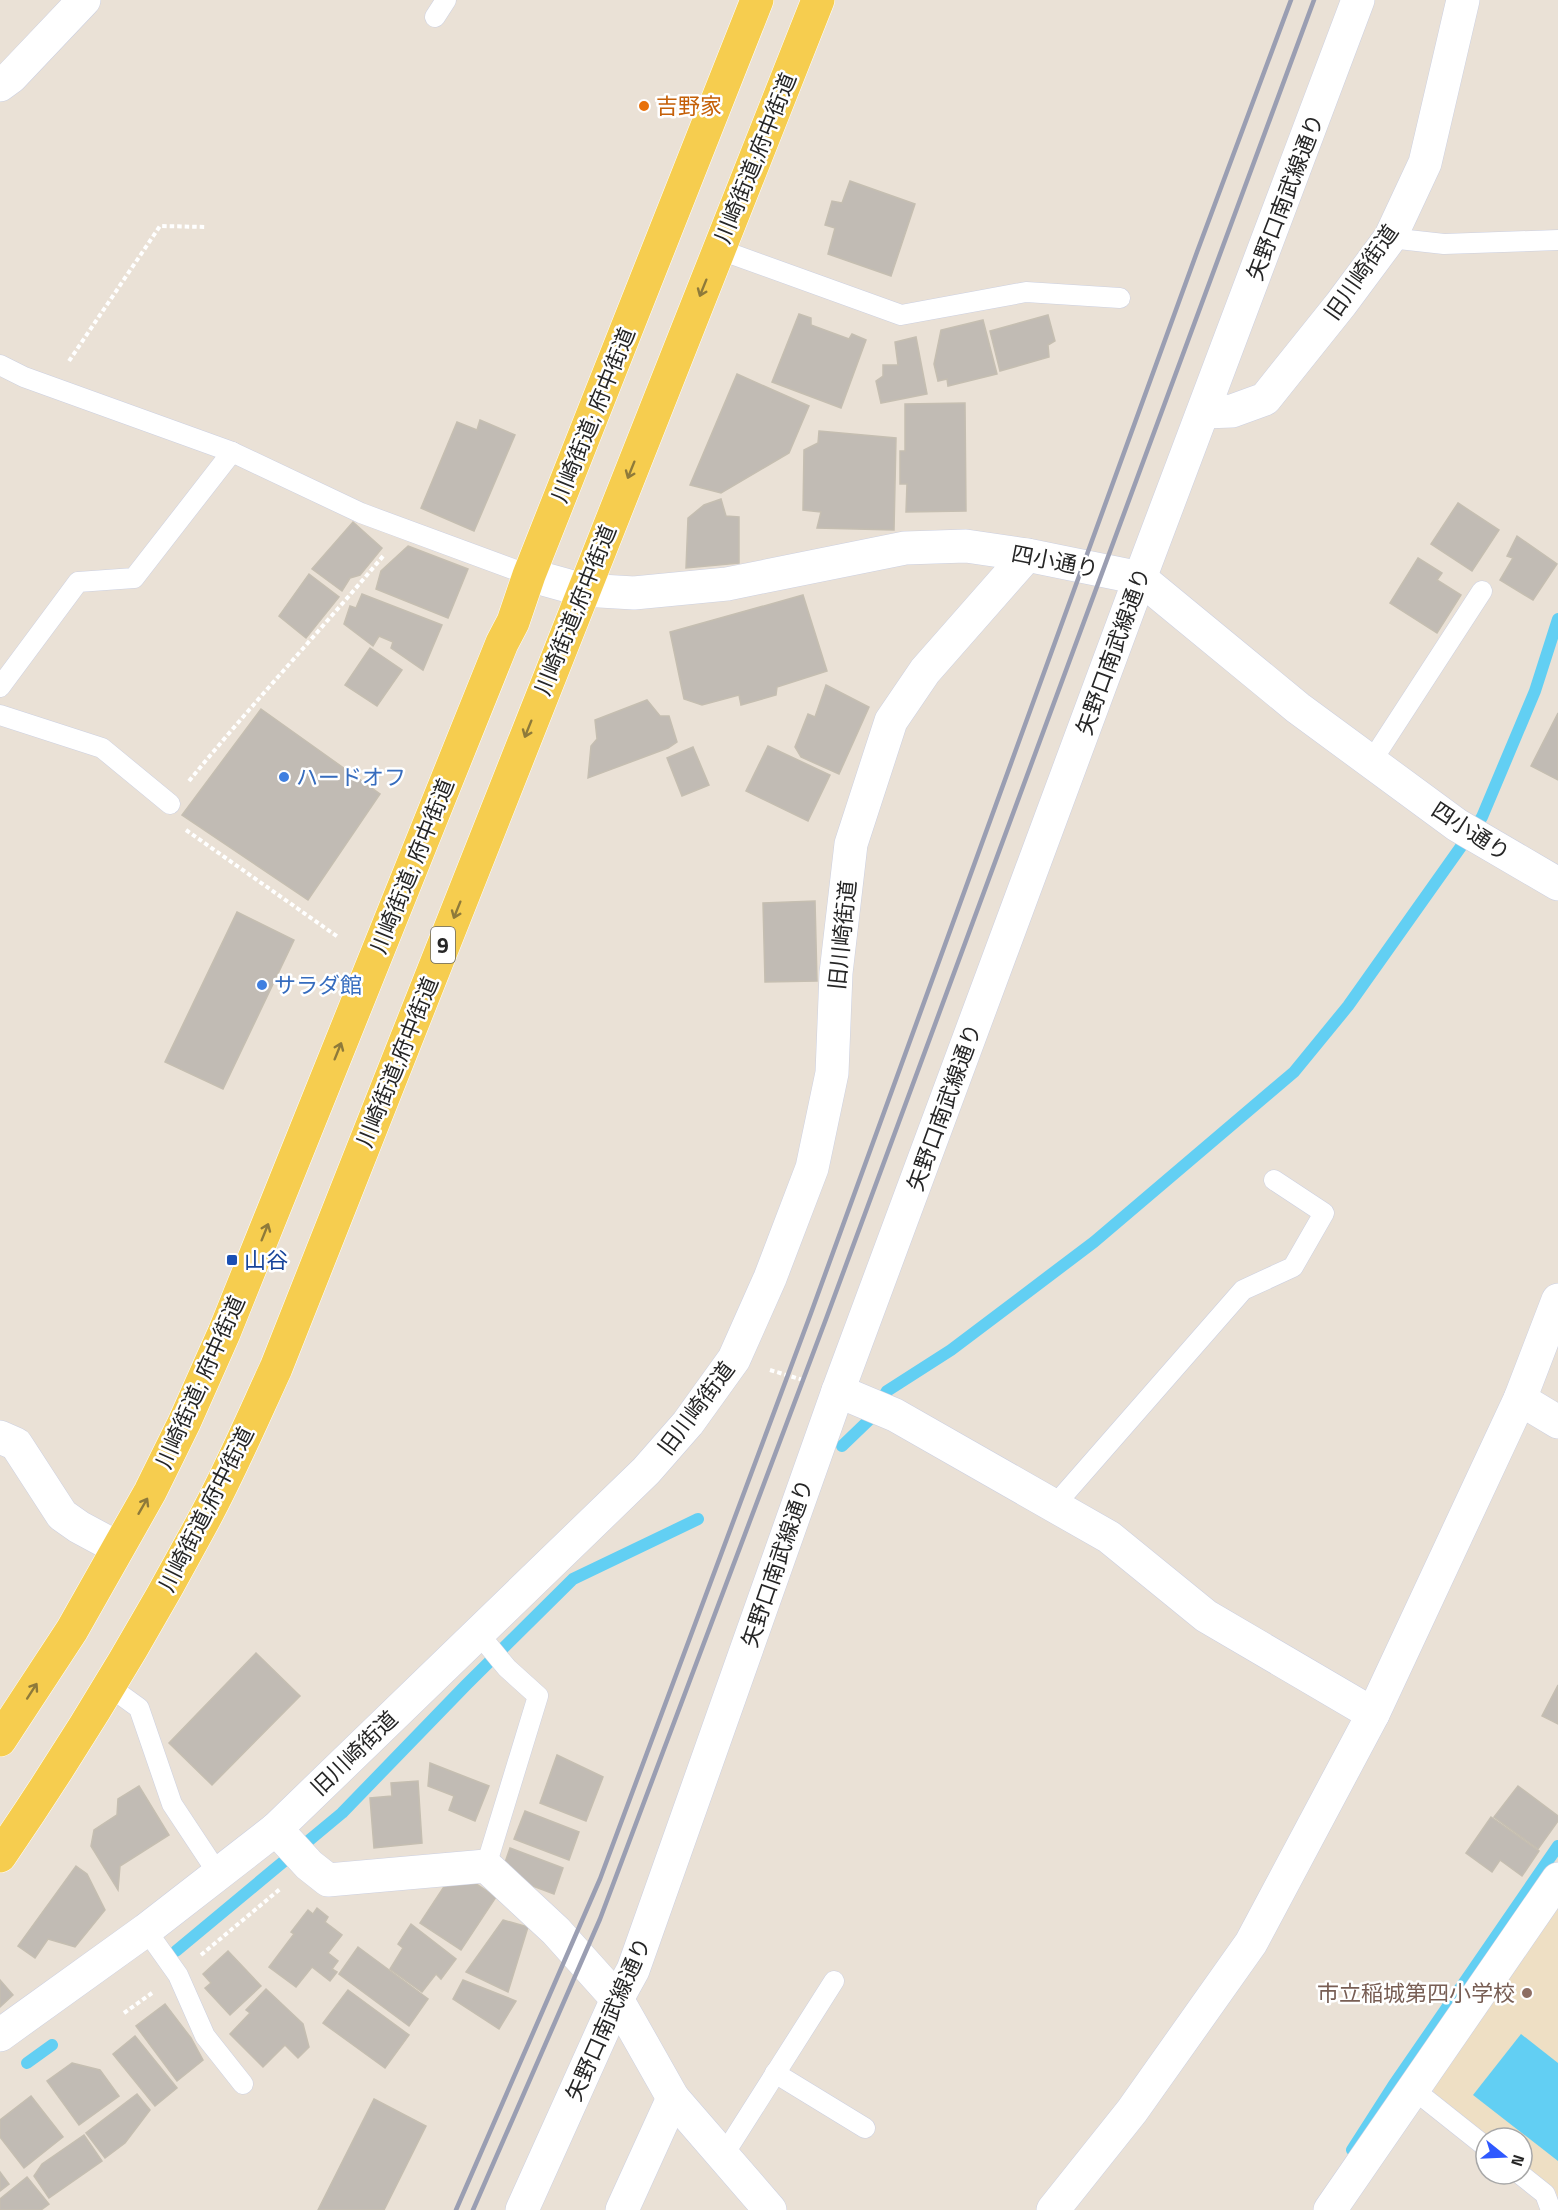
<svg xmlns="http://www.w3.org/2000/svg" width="1558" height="2210" font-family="'Titillium Web','Noto Sans JP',sans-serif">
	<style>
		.education { fill: #eedfc4 }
		.water { fill: #62cff3 }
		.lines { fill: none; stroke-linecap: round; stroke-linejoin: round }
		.stream { stroke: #62cff3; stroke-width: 12 }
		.building { fill: #c1bbb4; stroke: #c5beb1; stroke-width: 1.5 }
		.lane-casing { stroke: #ccd0e1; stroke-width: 21 }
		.street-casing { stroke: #ccd0e1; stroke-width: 34 }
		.primary-casing { stroke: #fff; stroke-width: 34 }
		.path { stroke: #fff; stroke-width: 4; stroke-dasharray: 4.5 3; stroke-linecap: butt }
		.lane { stroke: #fff; stroke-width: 20 }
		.street { stroke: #fff; stroke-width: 33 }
		.primary { stroke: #f6cd4f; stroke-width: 33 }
		.rail { stroke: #9a9eb2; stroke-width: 4.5 }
		.oneway { stroke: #8e7a3a }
		.food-dot { fill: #e8710a; stroke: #fff; stroke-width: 2 }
		.shop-dot { fill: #3f7fe0; stroke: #fff; stroke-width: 2 }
		.transit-dot { fill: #1a4fb4; stroke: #fff; stroke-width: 2 }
		.education-dot { fill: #8d6e63; stroke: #fff; stroke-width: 2 }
		.labels { text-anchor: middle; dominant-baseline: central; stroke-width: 5; stroke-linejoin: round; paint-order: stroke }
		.shield { fill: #fff; stroke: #676767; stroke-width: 1.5 }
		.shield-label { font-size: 21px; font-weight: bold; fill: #262626 }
		.food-label { font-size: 22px; fill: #c56008; stroke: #fff; text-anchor: start }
		.street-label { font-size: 22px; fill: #262626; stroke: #fff }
		.shop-label { font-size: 22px; fill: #366cbe; stroke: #fff; text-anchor: start }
		.transit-label { font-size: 22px; fill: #164399; stroke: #fff; text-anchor: start }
		.education-label { font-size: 22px; fill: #785e54; stroke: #fff; text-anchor: end }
	</style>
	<rect width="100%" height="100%" fill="#eae1d6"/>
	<path class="education" d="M1558 1901V2197L1555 2189 1522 2164V2138H1488L1436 2099 1433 2086Z"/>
	<path class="water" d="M1521 2034 1558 2063V2161L1473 2095Z"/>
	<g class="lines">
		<g class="stream">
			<path d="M842 1446 869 1420 887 1391 951 1350 1094 1242 1294 1072 1348 1006 1482 817 1535 691 1558 619"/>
			<path d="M176 1951 342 1813 466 1685 573 1579 698 1519"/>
			<path d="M27 2063 52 2045"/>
			<path d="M1352 2150 1393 2086 1558 1846"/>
		</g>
	</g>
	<g class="building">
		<path d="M850 181 915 204 891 276 828 254 835 228 825 225 832 201 842 203Z"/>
		<path d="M799 314 811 318V325L849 339 852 334 866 340 841 408 772 382Z"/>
		<path d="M1048 315 1055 341 1048 345 1049 357 1000 371 990 331Z"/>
		<path d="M983 320 997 374 948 386 947 379 938 381 934 364 941 330Z"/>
		<path d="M916 337 927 394 881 403 876 381 883 376V365H898L895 342Z"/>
		<path d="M737 374 809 406 789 453 721 493 690 485Z"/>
		<path d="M965 403 966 511 906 512 907 484H900V451H905V404Z"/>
		<path d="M480 420 515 435 474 531 421 508 457 422 477 430Z"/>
		<path d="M819 431 896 438 894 530 817 528 821 512 803 510 804 450 818 443Z"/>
		<path d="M721 499 726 516 739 517V563L686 568 688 518 704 505Z"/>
		<path d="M1458 503 1499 530 1472 571 1431 544Z"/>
		<path d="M353 522 382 548 360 575 350 578 342 591 312 569Z"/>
		<path d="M1517 536 1557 564 1533 600 1500 580 1513 558 1507 556Z"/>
		<path d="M408 546 468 569 448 618 376 589 381 571Z"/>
		<path d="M1418 558 1442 573 1437 580 1461 595 1437 633 1390 603Z"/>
		<path d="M309 574 339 597 306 638 279 616Z"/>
		<path d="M362 594 442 625 423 670 391 648 393 642 379 636 373 646 344 624 350 606 356 608Z"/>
		<path d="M803 595 827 671 777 687 776 695 741 705 739 695 702 705 684 699 670 632Z"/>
		<path d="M370 648 402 670 377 706 345 685Z"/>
		<path d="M826 685 869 707 839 774 801 757 795 747 808 714 815 717Z"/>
		<path d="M647 700 660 716H669L677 742 668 748 588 778 591 746 597 739 595 720Z"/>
		<path d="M261 709 380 794 308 900 182 815Z"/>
		<path d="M1558 713V780L1531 766Z"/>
		<path d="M768 746 830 775 808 821 746 791Z"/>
		<path d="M693 747 709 785 682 796 667 758Z"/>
		<path d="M815 901 817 981 765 982 763 903Z"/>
		<path d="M237 912 294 940 223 1089 165 1062Z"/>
		<path d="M256 1653 300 1696 212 1785 169 1743Z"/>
		<path d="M1558 1685V1724L1542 1716Z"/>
		<path d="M557 1755 603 1777 586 1821 540 1803Z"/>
		<path d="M430 1763 489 1786 475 1821 449 1810 454 1796 428 1786Z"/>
		<path d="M418 1781 422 1843 374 1848 370 1798 392 1796 391 1783Z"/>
		<path d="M139 1786 169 1835 120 1866 118 1890 91 1846 94 1830 117 1815 118 1799Z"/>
		<path d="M1518 1786 1558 1816V1821L1538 1849 1494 1817Z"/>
		<path d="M525 1811 579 1832 569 1860 514 1839Z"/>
		<path d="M1491 1817 1539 1851 1522 1876 1500 1860 1492 1872 1466 1853Z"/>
		<path d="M510 1848 563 1868 554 1894 501 1874Z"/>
		<path d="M76 1866 87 1874 105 1910 75 1947 48 1939 35 1958 18 1946Z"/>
		<path d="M455 1870 496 1897 461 1950 420 1923Z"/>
		<path d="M317 1908 328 1917 325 1922 342 1935 328 1953 338 1961 332 1969 337 1972 330 1981 312 1967 296 1987 269 1967 294 1934 291 1932 308 1910 313 1914Z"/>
		<path d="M503 1920 528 1927 508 1992 466 1972Z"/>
		<path d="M411 1924 456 1959 441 1979 436 1974 422 1992 390 1969 403 1948 398 1944Z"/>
		<path d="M358 1947 428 1999 409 2026 339 1974Z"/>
		<path d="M228 1951 261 1986 230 2015 205 1988 211 1983 203 1974Z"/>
		<path d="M0 1980 13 1995 0 2007Z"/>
		<path d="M463 1980 516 2001 499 2029 453 1999Z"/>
		<path d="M266 1989 303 2024 309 2047 298 2058 285 2045 263 2067 230 2034 250 2013 246 2010Z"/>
		<path d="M348 1990 409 2035 385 2068 323 2023Z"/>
		<path d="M165 2004 191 2038 203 2060 177 2081 136 2026Z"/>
		<path d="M135 2036 177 2088 155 2106 113 2054Z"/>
		<path d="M72 2063 100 2070 119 2096 79 2125 47 2081Z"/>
		<path d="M137 2094 150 2110 125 2143 105 2158 86 2133Z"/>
		<path d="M31 2096 63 2137 24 2168 0 2137V2120Z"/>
		<path d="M374 2099 426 2126 384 2210H318Z"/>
		<path d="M84 2135 102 2161 49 2198 34 2176 42 2164Z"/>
		<path d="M0 2172 9 2184 0 2191Z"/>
		<path d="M27 2177 49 2204 41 2210H0V2199Z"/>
	</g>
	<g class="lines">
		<defs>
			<g id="lane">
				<path d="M435 17 446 0"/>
				<path d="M1390 238 1444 244 1558 240"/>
				<path d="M718 249 901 315 1026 292 1120 298"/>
				<path d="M0 365 24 377 232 452 361 513 529 575"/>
				<path d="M0 687 78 582 134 578 232 452"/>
				<path d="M0 715 102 748 170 804"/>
				<path d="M1371 762 1482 591"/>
				<path d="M1054 1506 1243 1290 1293 1267 1324 1213 1274 1180"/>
				<path d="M478 1633 507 1668 538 1696 486 1866"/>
				<path d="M110 1687 139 1708 172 1804 219 1875"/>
				<path d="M146 1930 178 1975 205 2036 243 2084"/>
				<path d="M775 2073 865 2128"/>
				<path d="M1413 2089 1486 2147"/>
				<path d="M723 2156 834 1981"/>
				<path d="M1520 2174 1545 2194 1551 2210"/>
			</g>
			<g id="street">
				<path d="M0 85 11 77 84 0"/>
				<path d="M1204 412 1232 411 1265 399 1341 304 1390 238 1425 163 1463 0"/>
				<path d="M529 575 583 590 634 593 727 584 905 548 966 546 1027 555 1140 578 1298 708 1457 825 1558 884"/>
				<path d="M838 1391 895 1415 1109 1537 1206 1616 1373 1714"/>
				<path d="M1520 1399 1558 1422"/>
				<path d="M0 1437 16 1444 62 1515 79 1527 118 1548"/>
				<path d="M276 1829 309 1865 328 1880 486 1866 556 1931 617 1999 673 2098 770 2210"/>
				<path d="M0 2035 146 1930 276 1829 646 1471 688 1423 734 1359 770 1278 812 1168 832 1073 836 973 851 844 891 721 925 671 1027 555"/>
				<path d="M522 2210 617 1999 633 1970 838 1391 1140 578 1358 0"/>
				<path d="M622 2210 673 2098"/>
				<path d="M1053 2210 1132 2111 1251 1943 1373 1714 1520 1399 1558 1300"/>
				<path d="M1330 2210 1558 1879"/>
			</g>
			<g id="primary">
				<path d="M0 1740 72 1630 150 1492 184 1423 224 1333 502 643 513 622 529 575 757 0"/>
				<path d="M0 1856C73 1749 140 1639 201 1525 229 1474 252 1420 276 1368L818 0"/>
			</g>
		</defs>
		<use href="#lane" class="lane-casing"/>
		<use href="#street" class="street-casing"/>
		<use href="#primary" class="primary-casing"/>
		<g class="path">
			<path d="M69 361 160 226 206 227"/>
			<path d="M189 781C252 704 320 631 384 555"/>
			<path d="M186 830 338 937"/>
			<path d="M770 1370 803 1380"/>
			<path d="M201 1955 280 1889"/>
			<path d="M124 2013 152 1993"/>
		</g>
		<use href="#lane" class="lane"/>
		<use href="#street" class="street"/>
		<use href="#primary" class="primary"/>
		<g class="rail">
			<path d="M456 2210 600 1879 811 1313 1197 252 1291 0"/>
			<path d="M473 2210 600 1919 826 1319 1314 0"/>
		</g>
	</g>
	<defs><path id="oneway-shaft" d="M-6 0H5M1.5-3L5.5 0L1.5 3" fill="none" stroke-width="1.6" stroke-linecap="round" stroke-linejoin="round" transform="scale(1.5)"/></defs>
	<g class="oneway">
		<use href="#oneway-shaft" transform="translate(703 288) rotate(112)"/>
		<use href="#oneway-shaft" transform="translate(631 470) rotate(112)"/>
		<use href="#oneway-shaft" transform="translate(528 729) rotate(112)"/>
		<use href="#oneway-shaft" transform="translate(457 910) rotate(112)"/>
		<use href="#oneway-shaft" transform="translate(338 1051) rotate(-68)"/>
		<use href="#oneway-shaft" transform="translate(265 1232) rotate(-68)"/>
		<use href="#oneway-shaft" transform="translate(143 1506) rotate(-60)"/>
		<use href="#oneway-shaft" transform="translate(32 1691) rotate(-57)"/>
	</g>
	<circle class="food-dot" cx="644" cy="106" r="6"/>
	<g class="shop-dot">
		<circle cx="284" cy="777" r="6"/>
		<circle cx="262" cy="985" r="6"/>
	</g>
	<rect class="transit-dot" x="226" y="1254" width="12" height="12" rx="3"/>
	<circle class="education-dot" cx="1527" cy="1993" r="6"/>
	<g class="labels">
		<rect class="shield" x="431" y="927" width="24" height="36" rx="4.5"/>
		<g class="shield-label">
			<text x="443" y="945">9</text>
		</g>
		<g class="food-label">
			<text x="656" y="106">吉野家</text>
		</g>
		<g class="street-label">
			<text transform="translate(755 158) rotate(-68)">川崎街道;府中街道</text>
			<text transform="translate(1285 197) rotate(-69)">矢野口南武線通り</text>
			<text transform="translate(1361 272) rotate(-55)">旧川崎街道</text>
			<text transform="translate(593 415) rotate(-68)">川崎街道; 府中街道</text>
			<text transform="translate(1055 561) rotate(11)">四小通り</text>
			<text transform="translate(575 610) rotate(-68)">川崎街道;府中街道</text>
			<text transform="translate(1113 651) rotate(-70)">矢野口南武線通り</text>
			<text transform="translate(1471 831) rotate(33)">四小通り</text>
			<text transform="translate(412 866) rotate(-68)">川崎街道; 府中街道</text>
			<text transform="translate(842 935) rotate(-84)">旧川崎街道</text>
			<text transform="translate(397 1062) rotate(-68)">川崎街道;府中街道</text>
			<text transform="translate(944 1107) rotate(-70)">矢野口南武線通り</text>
			<text transform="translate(200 1382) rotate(-66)">川崎街道; 府中街道</text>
			<text transform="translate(696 1408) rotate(-53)">旧川崎街道</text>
			<text transform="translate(206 1509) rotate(-63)">川崎街道;府中街道</text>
			<text transform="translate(777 1563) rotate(-71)">矢野口南武線通り</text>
			<text transform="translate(354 1753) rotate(-44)">旧川崎街道</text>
			<text transform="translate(608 2019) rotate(-66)">矢野口南武線通り</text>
		</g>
		<g class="shop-label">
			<text x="296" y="777">ハードオフ</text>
			<text x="274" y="985">サラダ館</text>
		</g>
		<g class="transit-label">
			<text x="244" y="1260">山谷</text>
		</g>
		<g class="education-label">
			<text x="1515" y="1993">市立稲城第四小学校</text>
		</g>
	</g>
	<g transform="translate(1504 2156) rotate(108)"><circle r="28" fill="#ffffff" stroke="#a8a8a8" stroke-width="1.5"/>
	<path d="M0-4.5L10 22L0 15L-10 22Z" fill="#2f59ff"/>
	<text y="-9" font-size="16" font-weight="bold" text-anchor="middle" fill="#262626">N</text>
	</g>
</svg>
